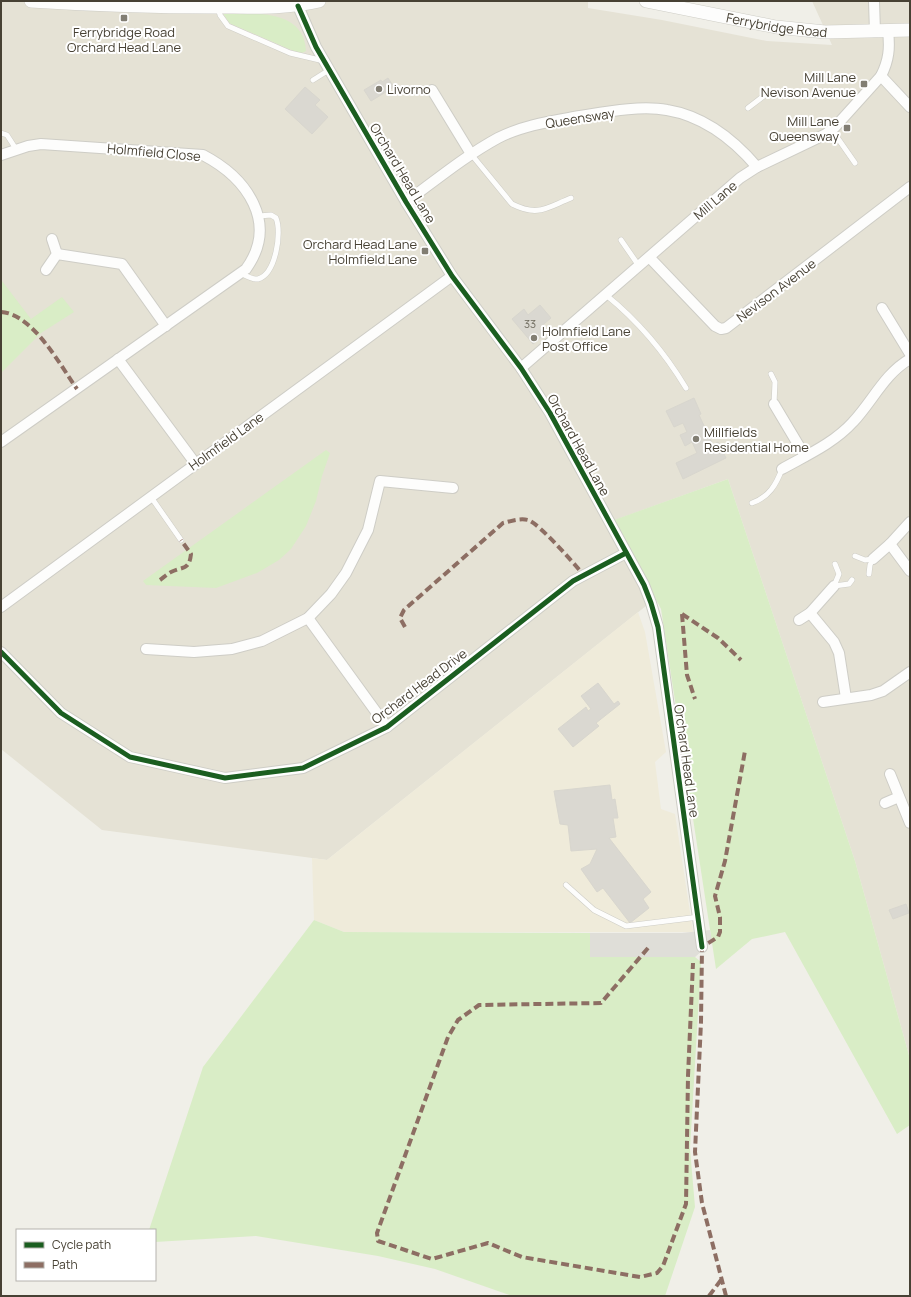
<svg xmlns="http://www.w3.org/2000/svg" width="911" height="1297" font-family="Manrope,sans-serif">
	<style>
		.residential { fill: #e5e2d5 }
		.education { fill: #efebda }
		.green { fill: #d9edc6 }
		.parking { fill: #dfded8 }
		.building { fill: #dad8d1; stroke: #d8d6ce }
		.lines { fill: none; stroke-linecap: round; stroke-linejoin: round }
		.service-casing { stroke: #cecdc6; stroke-width: 6 }
		.minor-casing { stroke: #cecdc6; stroke-width: 12 }
		.tertiary-casing { stroke: #cecdc6; stroke-width: 14 }
		.service { stroke: #fdfdfc; stroke-width: 5 }
		.minor { stroke: #fdfdfc; stroke-width: 10 }
		.tertiary { stroke: #fdfdfc; stroke-width: 13 }
		.quiet { stroke: #8d6e63; stroke-width: 4; stroke-dasharray: 8 4; stroke-linecap: butt }
		.cycleway-casing { stroke: #fff; stroke-width: 8 }
		.cycleway { stroke: #1b5e20; stroke-width: 5 }
		.poi-dot { fill: #827e73; stroke: #fff; stroke-width: 1.5 }
		.labels { text-anchor: middle; dominant-baseline: central; stroke-width: 4; stroke-linejoin: round; paint-order: stroke }
		.number-label { font-size: 11px; fill: #6c685c }
		.street-label { font-size: 13px; fill: #474134; stroke: #fff }
		.poi-label { font-size: 13px; fill: #474134; stroke: #fff; text-anchor: end }
	</style>
	<rect width="100%" height="100%" fill="#f0efe8"/>
	<path class="residential" d="M1 1H588V8L662 20 767 41 832 45 812 1H910V1059L855 861 728 479 615 520 656 598 327 860 102 830 1 749Z"/>
	<path class="education" d="M638 612 645 632 666 752 655 762 661 809 675 814 693 932H344L314 920 312 858 327 860Z"/>
	<g class="green">
		<path d="M223 13C253 14 304 8 306 51L302 53 296 52 229 23Z"/>
		<path d="M2 281 31 319 62 297 74 312 41 333 1 373Z"/>
		<path d="M326 450 330 453 322 476 316 501 306 526 291 549 279 560 257 573 216 588 146 585 143 581Z"/>
		<path d="M728 479 855 861 910 1059V1125L897 1134 785 932 752 939 716 969 661 609 614 520Z"/>
		<path d="M314 920 344 932 590 933 591 957H695L701 962 690 1149 695 1207 665 1296H512L435 1269 378 1256 256 1236 155 1242V1230H149L203 1067Z"/>
	</g>
	<path class="parking" d="M710 930 712 942 695 957H590V933H682Z"/>
	<g class="building">
		<path d="M388 78 394 87 371 101 364 90 381 80 382 82Z"/>
		<path d="M305 87 320 100 315 105 328 117 312 134 285 109Z"/>
		<path d="M540 305 551 318 539 328 544 335 533 344 512 319 524 309 528 315Z"/>
		<path d="M694 398 701 414 699 415 713 445 718 442 726 458 683 479 676 463 697 453 692 442 685 446 680 435 687 432 683 423 674 427 666 411Z"/>
		<path d="M598 683 614 704 618 701 620 704 596 723 599 726 573 747 558 729 586 707 588 711 591 709 581 696Z"/>
		<path d="M610 785 612 800 615 799 618 818H613L616 837 609 838 651 892 643 899 649 908 630 923 603 888 597 892 581 869 590 864 597 849 571 851 568 825 560 824 554 791Z"/>
		<path d="M906 904 909 913 893 919 889 910Z"/>
	</g>
	<g class="lines">
		<defs>
			<g id="service">
				<path d="M218 7 220 15 228 26 290 53 324 61"/>
				<path d="M313 80 329 70"/>
				<path d="M748 108 765 95"/>
				<path d="M832 130 855 163"/>
				<path d="M1 133 7 135 16 149"/>
				<path d="M471 154 512 204C538 217 546 208 571 198"/>
				<path d="M621 240 639 266"/>
				<path d="M240 273C245 275 252 280 258 279 276 274 282 232 276 218L271 215 259 216"/>
				<path d="M606 295C638 321 665 353 686 388"/>
				<path d="M771 374 775 382 774 404"/>
				<path d="M151 497 181 540"/>
				<path d="M752 503C769 497 776 485 782 469"/>
				<path d="M855 556 865 560 873 559"/>
				<path d="M869 574 870 565 873 559"/>
				<path d="M834 586 839 574 835 564"/>
				<path d="M834 586 849 584 852 580"/>
				<path d="M566 885 594 910 626 926 699 917"/>
			</g>
			<g id="minor">
				<path d="M874 1 875 32"/>
				<path d="M298 6 316 47 406 202 452 276 521 368 550 413 644 585 651 603 658 627 702 947"/>
				<path d="M881 76 910 107"/>
				<path d="M432 90 471 154"/>
				<path d="M1 155 28 146 41 144 203 155C247 178 279 223 246 269L1 442"/>
				<path d="M406 202C436 180 465 156 498 138 523 125 553 121 580 116 605 112 641 105 667 110 703 116 734 140 757 167"/>
				<path d="M57 254 122 264 166 326"/>
				<path d="M650 258 715 326 721 329 726 328 910 187"/>
				<path d="M46 270 57 254 52 239"/>
				<path d="M882 308 910 354"/>
				<path d="M118 359 195 463"/>
				<path d="M521 368 740 178 757 167 826 134 835 127 881 76C889 60 890 48 888 31"/>
				<path d="M774 404 805 456"/>
				<path d="M782 469C807 455 834 443 853 422 872 402 885 373 910 359"/>
				<path d="M890 544 910 571"/>
				<path d="M873 559 890 544 910 522"/>
				<path d="M1 607 452 276"/>
				<path d="M810 613 834 642 839 653 846 698"/>
				<path d="M308 618 387 727"/>
				<path d="M799 620 810 613 834 586"/>
				<path d="M146 649 194 652 232 649 262 641 308 618 331 594 346 573 368 530 380 481 453 488"/>
				<path d="M1 652 61 713 130 757 225 778 303 768 387 727 573 581 626 553"/>
				<path d="M823 702 871 695 883 691 910 672"/>
				<path d="M890 774 910 823"/>
				<path d="M885 803 899 797"/>
			</g>
			<g id="tertiary">
				<path d="M31 1C93 5 154 7 216 7 250 7 285 9 319 1"/>
				<path id="s1" d="M646 1 776 27 825 32 910 30"/>
			</g>
		</defs>
		<use href="#service" class="service-casing"/>
		<use href="#minor" class="minor-casing"/>
		<use href="#tertiary" class="tertiary-casing"/>
		<use href="#service" class="service"/>
		<use href="#minor" class="minor"/>
		<use href="#tertiary" class="tertiary"/>
		<g class="quiet">
			<path d="M1 312C33 314 60 365 77 389"/>
			<path d="M160 580C163 578 167 574 171 572 183 566 189 571 191 554L181 540"/>
			<path d="M682 614 687 675 695 699"/>
			<path d="M682 614 718 638 741 660"/>
			<path d="M405 627 400 618 404 610 503 523C511 521 520 518 528 520 540 524 574 564 584 575"/>
			<path d="M648 948 601 1003 479 1005 458 1020 448 1037 377 1233 378 1241 432 1259 488 1243 522 1257 640 1277 657 1273 663 1266 686 1204 688 1076 693 963"/>
			<path d="M709 1296 721 1280"/>
			<path d="M726 1296 702 1203 695 1152 701 1022 702 947 718 937 720 932V917L715 896 725 861 745 751"/>
		</g>
		<defs>
			<g id="cycleway">
				<path d="M298 6 316 47 406 202 452 276 521 368 550 413 644 585 651 603 658 627 702 947"/>
				<path d="M1 652 61 713 130 757 225 778 303 768 387 727 573 581 626 553"/>
			</g>
		</defs>
		<use href="#cycleway" class="cycleway-casing"/>
		<use href="#cycleway" class="cycleway"/>
	</g>
	<g class="poi-dot">
		<rect x="120" y="14" width="8" height="8" rx="2"/>
		<rect x="860" y="80" width="8" height="8" rx="2"/>
		<circle cx="379" cy="89" r="4"/>
		<rect x="843" y="124" width="8" height="8" rx="2"/>
		<rect x="421" y="247" width="8" height="8" rx="2"/>
		<circle cx="534" cy="338" r="4"/>
		<circle cx="696" cy="439" r="4"/>
	</g>
	<g class="labels">
		<g class="number-label">
			<text x="530" y="323">33</text>
		</g>
		<g class="street-label">
			<text stroke="none"><textPath href="#s1" startOffset="133">Ferrybridge Road</textPath></text>
			<text transform="translate(580 118) rotate(-9)">Queensway</text>
			<text transform="translate(154 152) rotate(5)">Holmfield Close</text>
			<text transform="translate(403 173) rotate(59)">Orchard Head Lane</text>
			<text transform="translate(715 200) rotate(-40)">Mill Lane</text>
			<text transform="translate(776 290) rotate(-37)">Nevison Avenue</text>
			<text transform="translate(226 441) rotate(-36)">Holmfield Lane</text>
			<text transform="translate(579 445) rotate(61)">Orchard Head Lane</text>
			<text transform="translate(419 686) rotate(-37)">Orchard Head Drive</text>
			<text transform="translate(687 761) rotate(82)">Orchard Head Lane</text>
		</g>
		<g class="poi-label">
			<text x="124" y="32" text-anchor="middle">Ferrybridge Road<tspan x="124" dy="15">Orchard Head Lane</tspan></text>
			<text x="856" y="77">Mill Lane<tspan x="856" dy="15">Nevison Avenue</tspan></text>
			<text x="387" y="89" text-anchor="start">Livorno</text>
			<text x="839" y="121">Mill Lane<tspan x="839" dy="15">Queensway</tspan></text>
			<text x="417" y="244">Orchard Head Lane<tspan x="417" dy="15">Holmfield Lane</tspan></text>
			<text x="542" y="331" text-anchor="start">Holmfield Lane<tspan x="542" dy="15">Post Office</tspan></text>
			<text x="704" y="432" text-anchor="start">Millfields<tspan x="704" dy="15">Residential Home</tspan></text>
		</g>
	</g>
	<rect width="911" height="1297" fill="none" stroke="#474134" stroke-width="4"/>
	<rect x="16" y="1229" width="140" height="52" fill="#ffffff" stroke="#b5b3ae"/>
	<rect x="24" y="1242" width="20" height="6" fill="#1b5e20" stroke="#b5b3ae"/>
	<text x="52" y="1249" font-size="12" fill="#474134">Cycle path</text>
	<rect x="24" y="1262" width="20" height="6" fill="#8d6e63" stroke="#b5b3ae"/>
	<text x="52" y="1269" font-size="12" fill="#474134">Path</text>
</svg>
